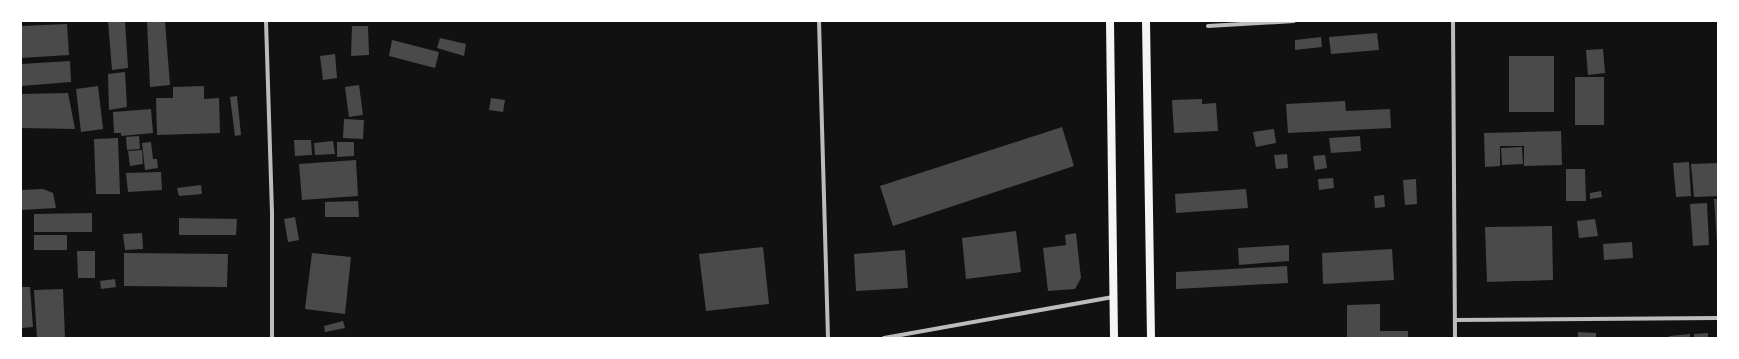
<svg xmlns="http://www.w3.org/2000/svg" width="1739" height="359" font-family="Mulish,sans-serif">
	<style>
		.building { fill: #4a4a4a }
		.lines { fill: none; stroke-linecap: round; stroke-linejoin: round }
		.minor { stroke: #bcbcbc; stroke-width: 4 }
		.secondary { stroke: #f5f5f5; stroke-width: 8 }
	</style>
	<rect width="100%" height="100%" fill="#111"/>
	<g class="building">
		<path d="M108 21H125L128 68 112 70Z"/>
		<path d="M147 21 165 22 170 85 150 87Z"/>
		<path d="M67 24 69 55 21 58V26Z"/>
		<path d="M352 26H368L369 55 351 56Z"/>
		<path d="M1377 33 1379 50 1331 54 1329 37Z"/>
		<path d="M1321 37 1322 47 1295 50V40Z"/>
		<path d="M440 38 466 44 464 56 437 48Z"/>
		<path d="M392 40 439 52 435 68 389 56Z"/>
		<path d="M1603 49 1605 73 1588 75 1586 50Z"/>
		<path d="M335 54 337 78 323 80 320 56Z"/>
		<rect x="1509" y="56" width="45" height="56"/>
		<path d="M70 61 71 82 21 86V64Z"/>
		<path d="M125 72 127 107 109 110 108 74Z"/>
		<rect x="1575" y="77" width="29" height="48"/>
		<path d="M359 85 363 115 349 117 345 87Z"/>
		<path d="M98 86 103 129 81 132 76 89Z"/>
		<path d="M204 86V99L219 98 220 133 157 135 156 98H173V87Z"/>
		<path d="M68 93 75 129 21 128V94Z"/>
		<path d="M237 96 241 135 235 136 230 97Z"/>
		<path d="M491 98 505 100 503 112 489 110Z"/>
		<path d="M1202 99V104L1216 103 1218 131 1174 133 1172 100Z"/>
		<path d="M1345 101 1346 111 1390 109 1391 128 1288 133 1286 104Z"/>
		<path d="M151 109 153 133 121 136V133H114L113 112Z"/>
		<path d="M344 119 364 120 363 139 343 138Z"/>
		<path d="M1062 127 1074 166 893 226 880 186Z"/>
		<path d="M1274 129 1276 143 1256 147 1253 132Z"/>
		<path d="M1561 131 1562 165 1524 166V146H1500V166L1485 167 1484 133Z"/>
		<path d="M139 136 140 149 127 150 126 137Z"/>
		<path d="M1360 136 1361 151 1331 153 1329 138Z"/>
		<path d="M118 138 120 194H96L94 139Z"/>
		<path d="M294 140H311L312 155 295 156Z"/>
		<path d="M333 141 335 154 315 155 314 143Z"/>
		<path d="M151 142 153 159H157L158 168 145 170 142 143Z"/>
		<path d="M337 142H354V156L337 157Z"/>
		<path d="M1522 147 1523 164 1502 165 1501 148Z"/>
		<path d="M142 150 143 164 130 166 128 151Z"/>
		<path d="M1287 154 1288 168 1276 169 1274 155Z"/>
		<path d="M1325 155 1327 168 1315 170 1313 156Z"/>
		<path d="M356 160 358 196 302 200 299 164Z"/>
		<path d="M1689 162 1691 196 1676 197 1673 163Z"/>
		<path d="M1718 163V196L1694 197 1691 164Z"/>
		<path d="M1566 169H1585L1586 201H1566Z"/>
		<path d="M161 172 162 190 128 192 126 173Z"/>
		<path d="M1333 178 1334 188 1319 190 1318 179Z"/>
		<path d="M1416 179 1417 204 1405 205 1403 180Z"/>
		<path d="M201 185 202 194 179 196 177 188Z"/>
		<path d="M43 189 53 193 56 208 21 210V190Z"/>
		<path d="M1246 189 1248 208 1176 213 1175 194Z"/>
		<path d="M1601 191 1602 197 1590 199V193Z"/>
		<path d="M1384 195 1385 207 1375 208 1374 196Z"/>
		<path d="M1714 199H1718V244H1717Z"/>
		<path d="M358 201 359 217H325V202Z"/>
		<path d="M1707 203 1709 245 1693 246 1690 204Z"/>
		<path d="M92 213V232H34V214Z"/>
		<path d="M295 217 299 240 288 242 284 219Z"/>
		<path d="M179 218 237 219 236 235H179Z"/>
		<path d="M1595 219 1598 236 1579 238 1577 221Z"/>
		<path d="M1552 226 1553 280 1487 282 1485 227Z"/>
		<path d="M1016 231 1021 272 966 279 962 238Z"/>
		<path d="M142 233 143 249 125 250 123 234Z"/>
		<path d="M1076 233 1081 278 1075 289 1048 291 1043 248 1066 245 1065 235Z"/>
		<rect x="34" y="235" width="33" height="15"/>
		<path d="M1632 242 1633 258 1604 260 1603 244Z"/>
		<path d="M1289 245V261L1239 265 1238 248Z"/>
		<path d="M763 247 769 304 706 311 699 254Z"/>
		<path d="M1392 249 1394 280 1323 284 1322 253Z"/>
		<path d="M905 250 908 288 856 291 854 254Z"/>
		<path d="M77 251H95V278H78Z"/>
		<path d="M124 253 228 254 227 287 124 286Z"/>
		<path d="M312 253 351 257 345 314 305 309Z"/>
		<path d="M1287 266 1288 283 1176 289V272Z"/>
		<path d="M115 279 116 287 101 289 100 281Z"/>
		<path d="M21 287H30L33 327 21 328Z"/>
		<path d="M63 289 65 338H37L34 290Z"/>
		<path d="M1380 304V331H1408V338H1347V305Z"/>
		<path d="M343 321 345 328 325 332 324 326Z"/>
		<path d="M1578 332 1596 333V338H1578Z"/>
		<path d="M1708 333V338H1694V334Z"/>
		<path d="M1690 334V338H1669V336Z"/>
	</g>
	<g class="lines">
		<g class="minor">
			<path d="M266 21 272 213V338"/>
			<path d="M819 21 828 338"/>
			<path d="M1453 21 1455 338"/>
			<path d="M1208 26 1294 21"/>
			<path d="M1455 320 1718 318"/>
			<path d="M884 338 1113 297"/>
		</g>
		<g class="secondary">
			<path d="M1110 21 1114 338"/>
			<path d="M1146 21 1151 338"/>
		</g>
	</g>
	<rect width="1739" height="359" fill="none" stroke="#ffffff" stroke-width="44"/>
</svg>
